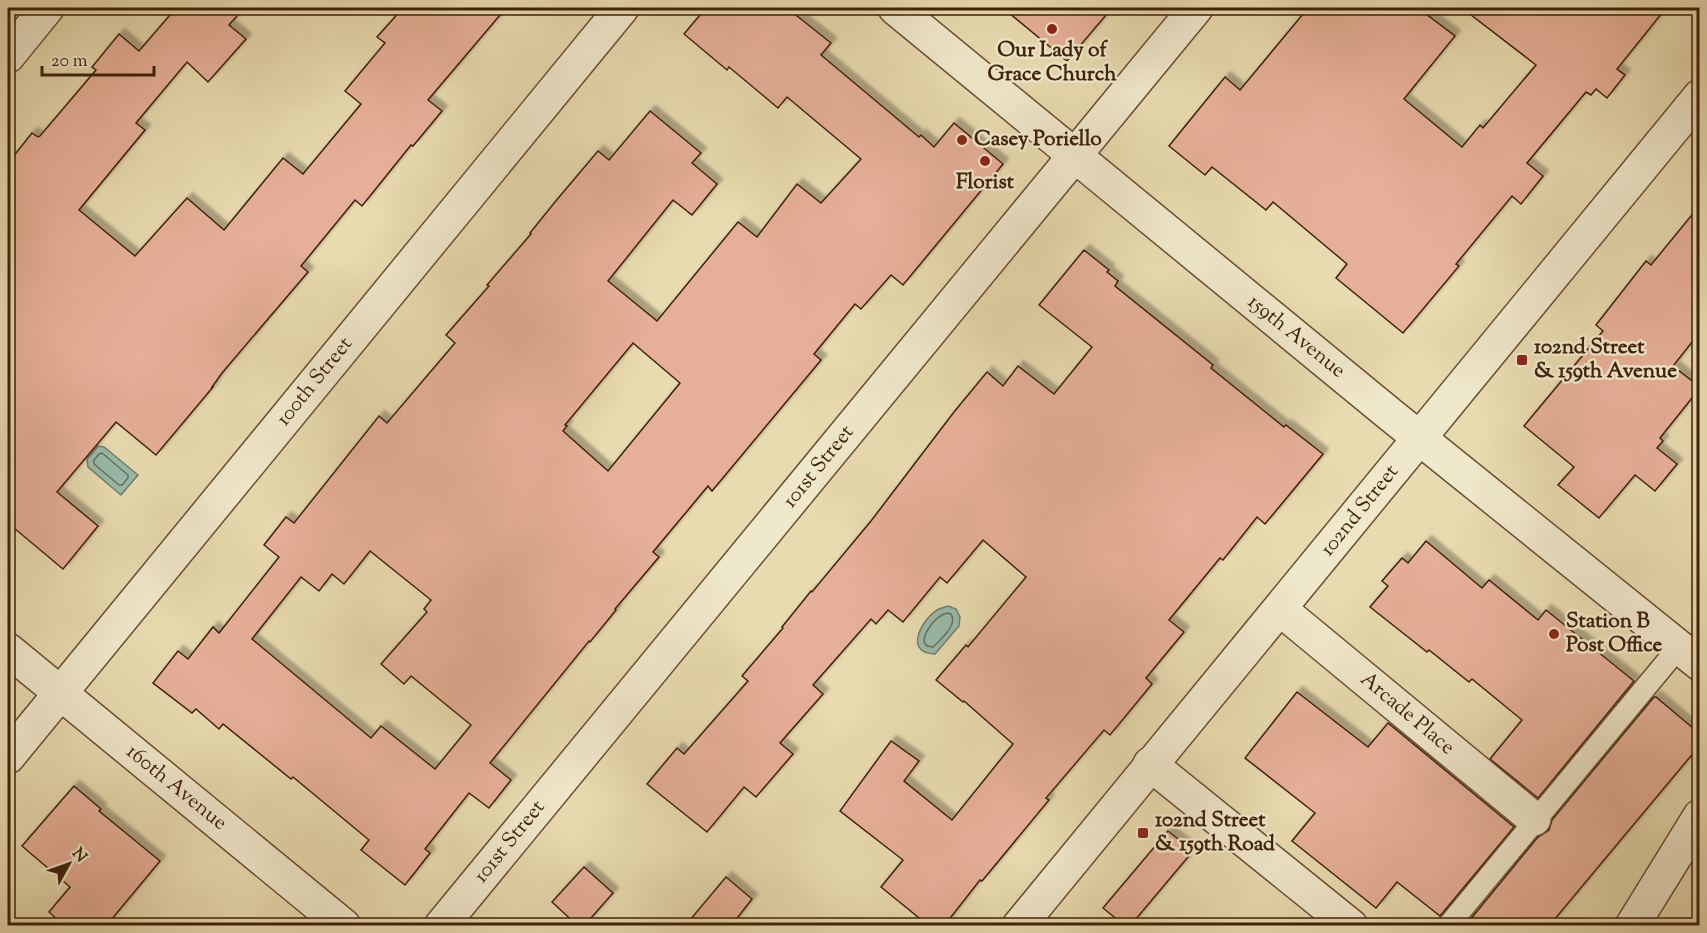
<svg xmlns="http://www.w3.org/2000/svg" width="1707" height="933" font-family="'Sorts Mill Goudy',serif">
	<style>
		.water { fill: #97bbab; stroke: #737d6a; stroke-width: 1.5 }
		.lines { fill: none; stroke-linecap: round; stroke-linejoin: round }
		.shore { stroke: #6a6e5a; stroke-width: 1.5 }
		.building { fill: #e6b098; stroke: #3e2109; stroke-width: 1.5; fill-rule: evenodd; filter: url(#shadow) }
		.lane-casing { stroke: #685032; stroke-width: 24 }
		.street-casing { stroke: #685032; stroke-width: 36 }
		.lane { stroke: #f0e8cb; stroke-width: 21 }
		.street { stroke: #f0e8cb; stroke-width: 33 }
		.poi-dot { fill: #8f2418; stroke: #f0e8cb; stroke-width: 2 }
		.labels { text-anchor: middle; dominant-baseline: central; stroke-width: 5; stroke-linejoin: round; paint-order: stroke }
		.poi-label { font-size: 21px; font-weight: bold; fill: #3e2109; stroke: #f0e8cb; text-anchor: start }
		.street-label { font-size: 21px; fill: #3e2109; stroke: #f0e8cb }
	</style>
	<defs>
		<filter id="shadow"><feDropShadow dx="5.5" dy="-5.5" stdDeviation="1.5" flood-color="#0004"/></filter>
	</defs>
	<rect width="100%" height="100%" fill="#e8dbaf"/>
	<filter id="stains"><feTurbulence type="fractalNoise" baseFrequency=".00333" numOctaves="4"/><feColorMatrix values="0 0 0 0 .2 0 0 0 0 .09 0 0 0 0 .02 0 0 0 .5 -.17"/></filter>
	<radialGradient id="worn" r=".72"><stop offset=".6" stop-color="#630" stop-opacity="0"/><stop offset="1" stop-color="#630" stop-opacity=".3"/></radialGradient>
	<g class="water">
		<path d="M98 446 104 447 138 475 121 495 88 467 87 459Z"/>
		<path d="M948 606 956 609 960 617 959 626 935 654C902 653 923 617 939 609 942 608 945 607 948 606Z"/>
	</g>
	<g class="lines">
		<g class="shore">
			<path d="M102 453 128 475V478L122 485H119L94 464V460L99 454Z"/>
			<path d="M947 613 951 614C958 625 941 639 933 647L927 646 924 642C924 631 936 616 947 613Z"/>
		</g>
	</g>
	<g class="building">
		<path d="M176 8H244L229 25 246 39 208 82 187 62 136 123 145 130 79 210 135 256 187 198 224 230 283 158 303 174 361 104 345 91 385 43 377 37 403 8H506L428 100 442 111 413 146 411 145 362 206 355 200 301 266 308 272 222 373 212 387H213L156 455 116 422 57 492 98 526 63 569 8 523V163L32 133 38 137 40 136 96 70 92 67 119 34 139 51Z"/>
		<path d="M706 8H787L831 43 821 55 919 137 921 135 934 147 954 123 1003 164 903 285 891 275 861 309 855 304 814 354 821 360 712 491 708 486 653 552 659 557 615 609 616 610 590 642 589 641 490 763 511 780 489 808 469 793 425 849 430 853 405 885 361 850 369 840 293 777 291 779 223 724 219 729 196 709 192 713 153 683 178 651 188 659 213 627 219 633 279 557 264 545 286 517 294 523 379 416 387 423 455 343 446 335 489 286 487 285 531 234 530 233 555 202 598 151 609 160 650 111 701 153 692 163 717 184 692 215 673 200 608 281 657 321 738 222 757 237 797 184 821 203 861 159 787 97 778 108 729 67 727 70 684 34ZM633 343 680 383 608 471 563 431 567 426 565 425ZM370 551 431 600 424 609 427 612 381 664 404 684 411 676 471 725 435 769 381 726 371 738 252 639 301 577 319 591 332 574 344 584Z"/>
		<path d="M1003 8H1112L1067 61Z"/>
		<path d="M1308 8H1418L1455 36 1404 99 1462 147 1480 125 1483 128 1536 65 1462 8H1666L1617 69 1625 75 1607 98 1596 89 1591 95 1586 92 1527 163 1543 176 1521 204 1512 196 1456 264 1459 266 1403 333 1336 278 1347 264 1273 202 1266 210 1212 167 1205 175 1169 146 1225 77 1240 90Z"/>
		<path d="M1700 205V332L1673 366 1700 387V388L1660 438 1663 441 1657 448 1677 464 1655 491 1635 475 1599 518 1558 485 1574 467 1524 426 1603 331 1596 325 1646 261 1651 265Z"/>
		<path d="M1084 250 1109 270 1107 272 1118 281 1115 286 1213 365 1211 368 1284 427 1286 425 1323 454 1265 524 1257 517 1223 560 1220 558 1169 620 1184 632 1146 678 1152 684 1110 735 1104 730 1046 798 1049 800 982 881 980 880 944 926H929L881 887 903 860 840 811 891 741 919 761 904 781 952 820 1013 744 964 701 963 702 936 680 966 645 968 647 1026 577 983 540 947 583 940 577 903 622 888 610 876 624 871 619 813 685 823 694 780 743 793 754 756 797 744 787 707 832 647 784 677 748 684 754 748 681 742 676 783 628 782 627 811 591 812 592 871 521 954 412 987 372 1003 386 1018 366 1054 394 1092 347 1039 305Z"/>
		<path d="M1426 541 1482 588 1489 580 1538 620 1546 610 1634 681 1538 798 1490 759 1522 720 1472 679 1469 682 1429 650 1427 652 1370 607 1388 586 1382 581 1402 558 1408 563Z"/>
		<path d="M1297 692 1368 747 1388 723 1514 827 1440 916 1397 882 1376 908 1292 841 1315 813 1245 758Z"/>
		<path d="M1654 697H1656L1700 734V745L1549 926H1465L1538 837 1549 830 1552 820Z"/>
		<path d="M74 786 101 809 99 811 160 861 106 926H64L49 912 70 887 22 846Z"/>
		<path d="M1168 831 1193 851 1130 926H1125L1103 908Z"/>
		<path d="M584 867 613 893 584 926H578L552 902Z"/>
		<path d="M726 877 752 899 731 926H685Z"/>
	</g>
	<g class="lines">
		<defs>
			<path id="lane" d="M1448 926 1679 647"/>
			<g id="street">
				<path d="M895 8 1392 416 1700 664"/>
				<path d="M8 56 47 8"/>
				<path d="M1280 609 1534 819"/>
				<path d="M8 650 344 926"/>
				<path d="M8 757 622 8"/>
				<path d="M1150 764 1351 926"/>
				<path d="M441 926 1196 8"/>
				<path d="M1019 926 1700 96"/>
				<path d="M1632 926 1700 816"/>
			</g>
		</defs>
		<use href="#lane" class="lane-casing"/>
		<use href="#street" class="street-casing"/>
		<use href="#lane" class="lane"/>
		<use href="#street" class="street"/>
	</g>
	<g class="poi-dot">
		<circle cx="1052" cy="29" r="6"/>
		<circle cx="962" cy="140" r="6"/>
		<circle cx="985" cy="161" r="6"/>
		<rect x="1516" y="354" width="12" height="12" rx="3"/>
		<circle cx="1554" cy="634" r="6"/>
		<rect x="1137" y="827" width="12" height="12" rx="3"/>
	</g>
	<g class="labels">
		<g class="poi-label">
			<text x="1052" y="51" text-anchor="middle">Our Lady of<tspan x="1052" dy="24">Grace Church</tspan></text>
			<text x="974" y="140">Casey Poriello</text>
			<text x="985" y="183" text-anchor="middle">Florist</text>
			<text x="1534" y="348">102nd Street<tspan x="1534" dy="24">&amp; 159th Avenue</tspan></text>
			<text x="1566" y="622">Station B<tspan x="1566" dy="24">Post Office</tspan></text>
			<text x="1155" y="821">102nd Street<tspan x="1155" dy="24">&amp; 159th Road</tspan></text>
		</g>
		<g class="street-label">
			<text transform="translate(1296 337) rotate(39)">159th Avenue</text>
			<text transform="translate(315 382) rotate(-51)">100th Street</text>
			<text transform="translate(819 467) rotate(-51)">101st Street</text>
			<text transform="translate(1360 511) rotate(-51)">102nd Street</text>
			<text transform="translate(1407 714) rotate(40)">Arcade Place</text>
			<text transform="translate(176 788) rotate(39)">160th Avenue</text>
			<text transform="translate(510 842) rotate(-51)">101st Street</text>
		</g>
	</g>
	<rect width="1707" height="933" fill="none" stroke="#e8dbaf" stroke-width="30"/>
	<rect x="9" y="9" width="1689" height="915" fill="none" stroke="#3e2109" stroke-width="3"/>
	<rect x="15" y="15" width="1677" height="903" fill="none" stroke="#3e2109" stroke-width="1.5"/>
	<g transform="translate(69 864) rotate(50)" stroke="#f0e8cb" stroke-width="4.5" paint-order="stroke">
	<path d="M0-4.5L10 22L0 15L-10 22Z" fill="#3e2109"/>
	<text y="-9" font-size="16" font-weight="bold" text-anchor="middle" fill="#3e2109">N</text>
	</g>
	<path d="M42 66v9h112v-9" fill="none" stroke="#3e2109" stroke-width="3"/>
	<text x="51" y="66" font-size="18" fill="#3e2109" stroke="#f0e8cb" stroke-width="4.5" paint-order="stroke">20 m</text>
	<rect width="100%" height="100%" filter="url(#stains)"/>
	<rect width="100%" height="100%" fill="url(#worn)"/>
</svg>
